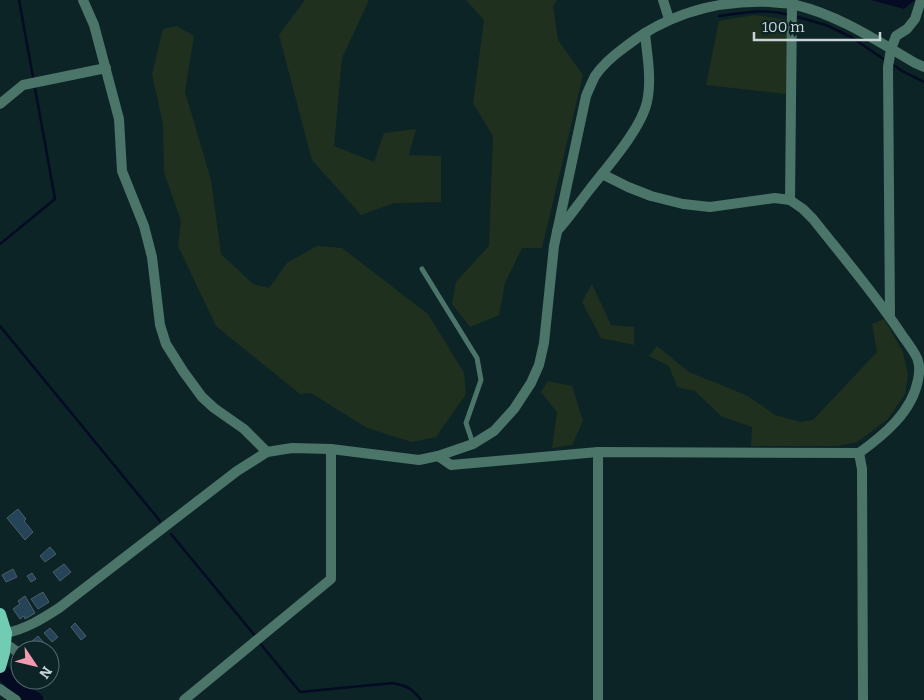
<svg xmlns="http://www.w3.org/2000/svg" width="924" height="700" font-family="Bitter,serif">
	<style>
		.green { fill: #20301f }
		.water { fill: #050b22 }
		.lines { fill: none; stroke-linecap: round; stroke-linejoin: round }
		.stream { stroke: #050b22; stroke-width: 2.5 }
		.river { stroke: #050b22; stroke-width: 15 }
		.building { fill: #254458; stroke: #4c5e69 }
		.service { stroke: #4c7569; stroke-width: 5 }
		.minor { stroke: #4c7569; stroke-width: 10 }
		.tertiary { stroke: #4c7569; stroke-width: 10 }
		.primary { stroke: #72cbb3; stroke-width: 12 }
	</style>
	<rect width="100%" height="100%" fill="#0d2427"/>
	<g class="green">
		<path d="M305 0H369L342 58 334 146 374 162 384 133 416 129 409 155 441 156V202L394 203 361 215 312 160 279 35Z"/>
		<path d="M466 0H557L553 6 558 40 583 75 542 248H522L505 283 499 315 470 327 452 304 456 282 489 246 493 136 473 103 484 20Z"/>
		<path d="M755 15 788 20 786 94 706 85 719 21Z"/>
		<path d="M177 26 194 36 185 92 211 180 221 254 253 284 269 288 287 263 317 246 342 248 428 314 464 373 466 394 436 437 412 442 367 428 311 393 300 394 216 326 178 246 181 221 164 172 163 124 152 74 163 29Z"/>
		<path d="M592 284 611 325 634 327V345L601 338 582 302Z"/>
		<path d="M884 319 903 352 908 375 905 394 888 419 857 442 838 446H751L752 427 721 416 695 391 677 387 669 366 649 356 657 346 689 372 748 396 775 415 801 422 813 420 877 352 872 324Z"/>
		<path d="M548 381 572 386 583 421 572 445 552 448 557 412 541 392Z"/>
	</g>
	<path class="water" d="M871 0H915L904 9Z"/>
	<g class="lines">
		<g class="stream">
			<path d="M19 0 33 77"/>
			<path d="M719 16C742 13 766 8 789 15"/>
			<path d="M794 16 826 25 851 37 885 60"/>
			<path d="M892 64 902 71 924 82"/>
			<path d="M0 244 55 199 35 88"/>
			<path d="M0 326 160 521"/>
			<path d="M171 534 256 637"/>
			<path d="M259 642 300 692 393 683C407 686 412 688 421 700"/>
		</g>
		<path class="river" d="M0 669 15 686 36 700"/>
	</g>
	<g class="building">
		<path d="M18 509 26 519 24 521 33 532 25 540 7 518Z"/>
		<path d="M50 547 56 554 45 562 40 556Z"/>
		<path d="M64 564 71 572 60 581 53 572Z"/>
		<path d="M13 569 17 577 6 582 2 575Z"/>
		<path d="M32 573 36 579 31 582 27 576Z"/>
		<path d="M43 592 49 602 38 609 31 599Z"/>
		<path d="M25 596 35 613 25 619 24 616 20 619 13 609 20 604 18 601Z"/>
		<path d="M75 623 86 636 81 640 71 627Z"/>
		<path d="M50 628 58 637 52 642 44 633Z"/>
		<path d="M38 636 50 650H39L32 641Z"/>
	</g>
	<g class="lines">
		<path class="service" d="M422 269 477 358 481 380 466 423 473 444"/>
		<g class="minor">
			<path d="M83 0 94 25 119 119 122 171 144 226 152 257 160 325 166 344 183 371 202 397 214 408 244 429 267 452"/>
			<path d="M663 0 669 19"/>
			<path d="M0 104 23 85 106 68"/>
			<path d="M790 200 792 4"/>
			<path d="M557 231C569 218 579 203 590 189 608 166 641 129 647 102 652 79 647 55 645 33"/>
			<path d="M890 317 888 67 891 49 896 36 907 29 915 19 921 0"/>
			<path d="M598 452V700"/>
			<path d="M859 453 862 469 863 700"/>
			<path d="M438 456 451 465 598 452 859 453C884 435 912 412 918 380 919 375 920 367 918 361 917 355 906 341 902 335 875 294 843 257 813 219L803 209 790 200 775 198 710 207 683 204 651 196 628 187 602 174"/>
			<path d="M5 643 16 651 20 655"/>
			<path d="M0 689 16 700"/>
			<path d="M184 700 331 579V449"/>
		</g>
		<path class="tertiary" d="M6 633C26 629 42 619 59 608L237 471 267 452 292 448 331 449 419 460 438 456 473 444 494 431 514 409 531 383 539 365 544 343 554 246 586 96C589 89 592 82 595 76 603 64 614 55 625 47 667 14 717 0 770 2 777 3 785 3 792 4 837 14 876 40 915 63L924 67"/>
		<path class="primary" d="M0 614 6 633 4 653 0 667"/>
	</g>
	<g transform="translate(35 665) rotate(125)"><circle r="24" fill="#0d2427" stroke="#576a6d"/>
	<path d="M0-4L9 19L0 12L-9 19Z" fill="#f29ab0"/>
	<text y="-8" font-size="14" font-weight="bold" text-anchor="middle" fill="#c7d4d6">N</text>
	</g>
	<path d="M754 32v8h126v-8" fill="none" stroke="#c7d4d6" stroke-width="2.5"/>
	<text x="762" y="32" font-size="15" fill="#c7d4d6" stroke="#0d2427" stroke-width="4" paint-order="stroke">100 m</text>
</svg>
